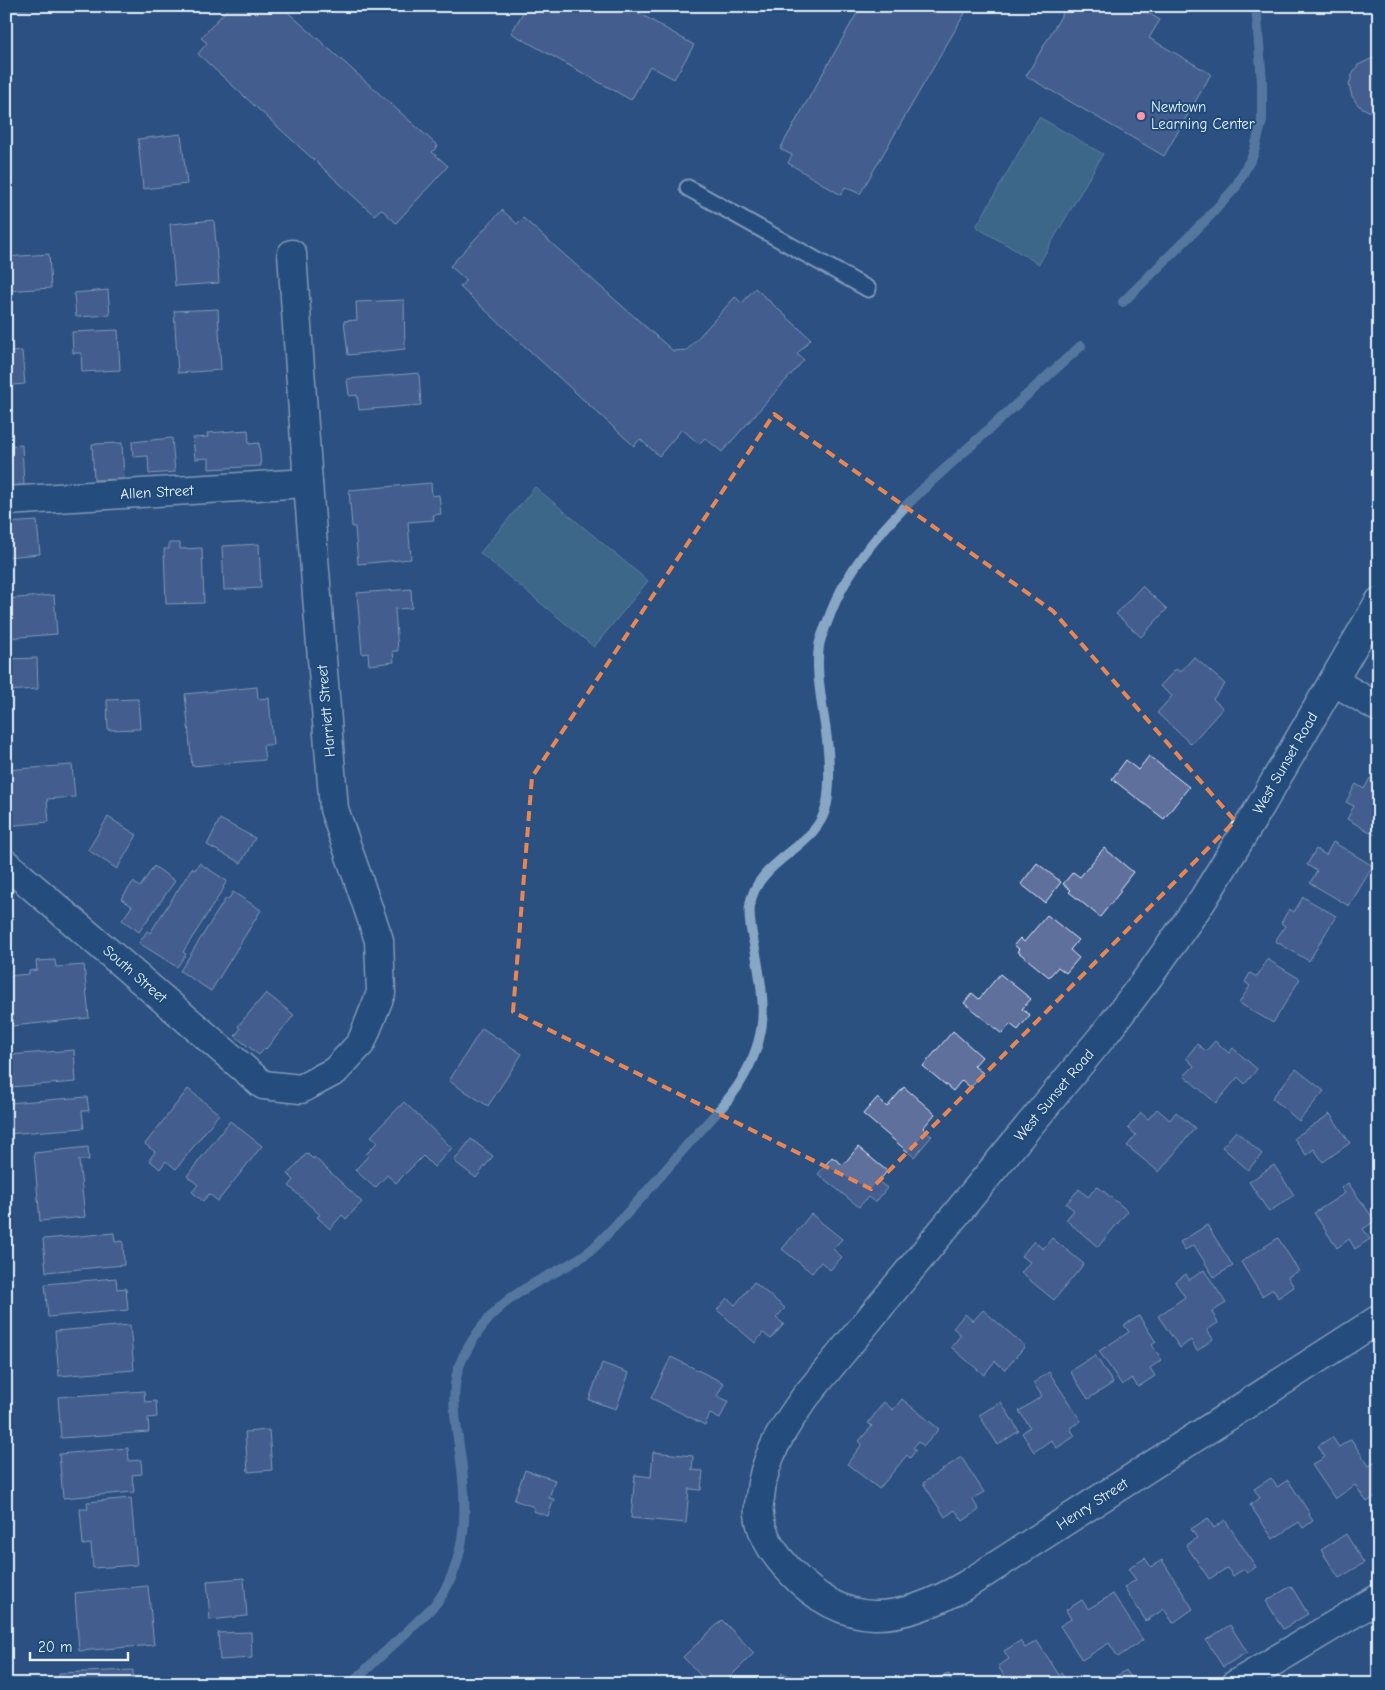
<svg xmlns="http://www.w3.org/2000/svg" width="1385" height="1690" font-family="'Comic Neue',sans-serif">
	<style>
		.green { fill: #518490; stroke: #9cbac4 }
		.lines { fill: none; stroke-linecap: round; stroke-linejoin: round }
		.stream { stroke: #87a7c4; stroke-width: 10 }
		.building { fill: #5f709d; stroke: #e8f1f8 }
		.lane-casing { stroke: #e8f1f8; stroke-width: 19 }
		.street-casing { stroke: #e8f1f8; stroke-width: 31 }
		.lane { stroke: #1f4a7a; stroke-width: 15 }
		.street { stroke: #1f4a7a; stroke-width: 28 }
		.marked { fill: none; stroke: #e88753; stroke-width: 4; stroke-dasharray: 10 6; stroke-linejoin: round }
		.poi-dot { fill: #ff9aa2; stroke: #1f4a7a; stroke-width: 2 }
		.labels { text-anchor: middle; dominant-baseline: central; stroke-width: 4; stroke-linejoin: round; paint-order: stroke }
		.poi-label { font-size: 15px; fill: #e8f1f8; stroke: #1f4a7a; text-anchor: start }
		.street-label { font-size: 15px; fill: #e8f1f8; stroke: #1f4a7a }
	</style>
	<rect width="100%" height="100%" fill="#2b5181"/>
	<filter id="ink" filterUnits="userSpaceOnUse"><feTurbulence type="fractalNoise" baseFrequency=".02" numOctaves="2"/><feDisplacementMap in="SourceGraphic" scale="10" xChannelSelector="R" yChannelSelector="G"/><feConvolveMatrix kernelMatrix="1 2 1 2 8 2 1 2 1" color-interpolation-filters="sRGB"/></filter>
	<g filter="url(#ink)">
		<g class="green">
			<path d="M1039 117 1103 154 1039 264 976 227Z"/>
			<path d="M535 487 648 581 594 647 480 553Z"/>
		</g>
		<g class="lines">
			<g class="stream">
				<path d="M1123 302 1207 219 1235 188 1253 155 1262 121V82L1256 6"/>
				<path d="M351 1684C372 1663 396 1643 417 1622 425 1614 434 1607 440 1598 470 1553 467 1497 459 1446 455 1417 449 1385 463 1357 477 1330 496 1306 523 1290 543 1277 567 1268 587 1253 596 1247 603 1238 611 1230 638 1203 663 1173 688 1144 705 1125 729 1102 741 1081 769 1034 765 1006 756 954 753 938 748 922 750 905 757 858 819 849 827 803 832 773 828 741 823 712 820 690 816 669 819 646 820 639 824 630 827 623 853 546 919 493 977 440 1012 409 1046 377 1081 346"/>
			</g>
		</g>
		<g class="building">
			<path d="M6 6H63L6 11Z"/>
			<path d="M230 6H281L438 146 432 152 448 166 396 223 381 209 374 215 198 54 207 43 201 38Z"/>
			<path d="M527 6H627L694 45 674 79 650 66 631 100 511 33Z"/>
			<path d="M861 6H969L860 194 845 187 841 195 788 163 792 155 780 149Z"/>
			<path d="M1067 6H1145L1143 10 1160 20 1149 38 1211 74 1164 156 1026 76Z"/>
			<path d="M1373 58 1379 59V112L1368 111 1358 105 1352 96 1349 85 1352 75 1358 65Z"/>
			<path d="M181 134 187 184 143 189 138 139Z"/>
			<path d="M502 210 517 224 523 218 673 351 687 350 735 297 742 303 755 288 811 339 797 354 804 360 722 452 705 438 699 444 682 429 659 456 640 439 634 446 460 287 466 280 450 266Z"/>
			<path d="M214 220 219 283 175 286 170 224Z"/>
			<path d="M49 254 51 288 6 291V257Z"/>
			<path d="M108 290 110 315 76 317 74 293Z"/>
			<path d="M404 300 405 349 348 355 344 321 357 320 356 302Z"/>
			<path d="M218 309 221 370 178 373 174 311Z"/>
			<path d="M118 330 120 370 82 372 81 353H73L72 332Z"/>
			<path d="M6 350H10V352L22 351 25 384 13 385V387L6 388Z"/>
			<path d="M419 373 421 405 359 410 357 395 349 396 347 379Z"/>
			<path d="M248 430 249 444 259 443 261 466 209 469V458L195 459 193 438 208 437 207 433Z"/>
			<path d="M172 438 175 472 149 474 148 456 133 457 132 442Z"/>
			<path d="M122 443 124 479 94 480 92 444Z"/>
			<path d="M22 445 24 485 6 486V446Z"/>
			<path d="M431 483 432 496 439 495 441 514 433 515 434 520 408 522 411 559 358 564 355 527H352L349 490Z"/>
			<path d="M37 521 40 554 6 557V523Z"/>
			<path d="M169 543H180V549L202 548 204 603 166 604 164 549H169Z"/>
			<path d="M259 544 261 588 224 590 222 546Z"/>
			<path d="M1142 586 1167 609 1141 637 1116 614Z"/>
			<path d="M411 589 412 608 395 609 398 651H393L394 662 369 665 368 653 362 654 357 593Z"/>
			<path d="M54 595 57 634 6 638V599Z"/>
			<path d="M1194 657 1225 684 1213 699 1223 708 1191 744 1157 713 1172 696 1160 686 1176 669 1180 672Z"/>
			<path d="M37 658 38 689 6 691V659Z"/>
			<path d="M257 687 258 699 269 698 273 745H263L265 760 192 766 185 694Z"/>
			<path d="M138 699 140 729 108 730 107 700Z"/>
			<path d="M1149 756 1189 787 1164 819 1112 779 1126 760 1138 770Z"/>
			<path d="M72 765 75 797 47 799 49 822 6 826V770Z"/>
			<path d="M1370 778 1379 783V837L1347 819 1354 806 1346 802 1356 784 1364 789Z"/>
			<path d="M108 817 137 835 117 869 88 850Z"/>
			<path d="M220 819 255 838 241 863 207 845Z"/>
			<path d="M1333 842 1373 866 1349 906 1310 883 1317 871 1307 865 1316 849 1326 855Z"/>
			<path d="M1104 848 1133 872 1119 890 1121 891 1100 917 1069 892 1071 890 1063 884 1073 872 1080 877Z"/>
			<path d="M199 863 227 881 223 887 224 888 183 952 186 954 177 967 139 943 147 931 150 933 192 868 195 870Z"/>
			<path d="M1037 863 1061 882 1045 903 1021 884Z"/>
			<path d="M154 866 175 881 139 932 122 920 132 906 121 899 133 882 140 887Z"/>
			<path d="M233 892 261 910 211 991 180 971 226 898 228 900Z"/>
			<path d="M1303 897 1336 916 1309 961 1275 941 1285 926 1281 923 1289 909 1294 912Z"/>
			<path d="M1047 915 1078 940 1070 950 1079 958 1066 973 1058 967 1049 977 1017 951 1019 949 1014 945 1020 938 1024 942Z"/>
			<path d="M1267 959 1300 979 1273 1023 1239 1003 1250 986 1245 982 1250 973 1257 977Z"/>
			<path d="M55 960 56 967 84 965 89 1018 12 1026V1019H6V981H9L8 976 29 974V971L37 970 36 961Z"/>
			<path d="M1000 974 1031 999 1022 1009 1030 1015 1018 1030 1010 1024 1002 1034 964 1003 972 993 979 999Z"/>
			<path d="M266 993 294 1015 266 1049 265 1048 259 1055 235 1036 240 1029 238 1026Z"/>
			<path d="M482 1028 522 1054 488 1106 449 1081Z"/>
			<path d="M953 1031 982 1057 974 1066 983 1073 971 1088 962 1080 953 1091 923 1066Z"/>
			<path d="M1215 1041 1229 1053 1233 1048 1257 1069 1245 1084 1238 1077 1216 1103 1184 1076 1194 1066 1186 1058 1197 1044 1206 1051Z"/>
			<path d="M74 1050 76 1082 10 1087 8 1055Z"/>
			<path d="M1296 1069 1324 1091 1299 1121 1272 1098Z"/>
			<path d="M904 1087 935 1114 923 1128 932 1136 914 1157 863 1114 877 1098 887 1107Z"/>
			<path d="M188 1089 219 1114 176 1169 166 1161 160 1169 149 1160 155 1152 145 1144Z"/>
			<path d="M87 1097 89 1111H82L84 1128 6 1134V1103Z"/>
			<path d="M404 1102 452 1148 434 1167 423 1156 396 1183 387 1175 375 1188 355 1170 368 1156 366 1154 378 1142 371 1136Z"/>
			<path d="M1157 1109 1170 1120 1176 1112 1195 1128 1159 1172 1127 1146 1136 1135 1128 1128 1141 1113 1148 1119Z"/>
			<path d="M1330 1114 1350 1143 1323 1162 1314 1149 1306 1155 1294 1138Z"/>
			<path d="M230 1121 262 1146 218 1201 209 1194 203 1201 192 1192 198 1185 187 1176Z"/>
			<path d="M1236 1131 1262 1154 1248 1170 1222 1147Z"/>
			<path d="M471 1139 493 1156 476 1178 454 1161Z"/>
			<path d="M88 1147 89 1160H79L85 1217 40 1221 34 1153Z"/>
			<path d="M858 1147 887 1171 879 1182 887 1188 875 1203 868 1197 859 1207 818 1174 832 1157 843 1165Z"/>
			<path d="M307 1153 313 1159 314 1157 362 1202 346 1219 342 1215 330 1229 317 1217 320 1215 289 1186 294 1180 288 1174Z"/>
			<path d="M1274 1165 1294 1195 1269 1212 1249 1182Z"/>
			<path d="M1348 1183 1375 1221 1363 1229 1370 1239 1355 1249 1349 1239 1337 1248 1314 1213 1345 1193 1341 1188Z"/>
			<path d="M1097 1186 1128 1211 1098 1247 1066 1220 1074 1210 1066 1204 1079 1189 1088 1197Z"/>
			<path d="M811 1214 842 1239 833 1249 842 1257 830 1270 821 1262 812 1273 782 1249Z"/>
			<path d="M1207 1225 1233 1266 1214 1277 1194 1245 1185 1250 1180 1242Z"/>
			<path d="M114 1233 115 1242 123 1241 124 1265 46 1272 43 1239Z"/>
			<path d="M1052 1238 1084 1264 1054 1300 1021 1273 1030 1262 1021 1256 1034 1241 1043 1249Z"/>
			<path d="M1278 1238 1299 1271 1288 1277 1294 1287 1278 1298 1273 1289 1262 1296 1241 1262Z"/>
			<path d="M1204 1270 1226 1303 1212 1312 1218 1323 1207 1330 1213 1339 1197 1351 1191 1340 1180 1348 1158 1316 1185 1297 1175 1282 1186 1274 1189 1280Z"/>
			<path d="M116 1278 117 1289 126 1288 128 1310 48 1317 45 1284Z"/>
			<path d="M754 1282 785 1308 776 1318 784 1324 771 1339 763 1333 755 1343 717 1310 727 1298 735 1305Z"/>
			<path d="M983 1310 1025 1346 1005 1370 995 1361 984 1375 951 1347 961 1335 953 1328 965 1314 973 1321Z"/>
			<path d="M1139 1316 1156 1342 1152 1345 1162 1360 1150 1368 1155 1376 1138 1387 1132 1378 1122 1385 1099 1351 1129 1332 1124 1325Z"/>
			<path d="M130 1325 134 1370 59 1376 55 1331Z"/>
			<path d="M1095 1355 1113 1383 1088 1399 1070 1371Z"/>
			<path d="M671 1357 724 1383 717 1396 728 1401 720 1419 710 1414 705 1425 651 1398Z"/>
			<path d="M602 1363 629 1373 616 1409 589 1400Z"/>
			<path d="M1049 1372 1081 1421 1070 1428 1075 1436 1057 1448 1051 1440 1034 1452 1022 1433 1030 1427 1019 1411 1042 1396 1033 1383Z"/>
			<path d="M144 1391 145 1402 156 1401 157 1417 148 1418 149 1432 61 1438 58 1397Z"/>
			<path d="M902 1399 939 1429 924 1446 918 1442 913 1448 916 1450 910 1458 907 1455 879 1489 847 1464 862 1444 859 1441 872 1426 868 1423 884 1402 893 1410Z"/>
			<path d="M1001 1402 1019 1431 998 1445 979 1415Z"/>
			<path d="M269 1430 272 1470 248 1472 245 1432Z"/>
			<path d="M1332 1437 1339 1447 1351 1439 1369 1466 1377 1460 1379 1463V1494L1367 1502 1355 1485 1335 1499 1312 1465 1325 1457 1318 1446Z"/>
			<path d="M128 1448 129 1461 141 1460 142 1474 132 1475 134 1492 63 1498 59 1454Z"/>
			<path d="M653 1452 693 1456 692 1470 703 1471 701 1490 689 1489 686 1523 631 1518 635 1475 651 1477Z"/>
			<path d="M961 1457 984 1492 972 1499 979 1510 963 1521 955 1510 945 1517 923 1483Z"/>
			<path d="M525 1470 555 1480 549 1498 554 1499 548 1516 533 1511 534 1507 514 1500Z"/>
			<path d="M1271 1478 1277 1487 1288 1480 1310 1514 1309 1515 1313 1521 1303 1528 1299 1522 1273 1539 1250 1505 1260 1498 1254 1489Z"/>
			<path d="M131 1498 137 1565 93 1568 91 1544 83 1545 80 1509H88L87 1502Z"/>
			<path d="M1208 1518 1214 1528 1225 1520 1256 1567 1247 1573 1244 1569 1233 1576 1227 1568 1209 1579 1186 1545 1197 1538 1191 1529Z"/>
			<path d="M1346 1534 1364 1563 1339 1578 1321 1550Z"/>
			<path d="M1145 1558 1151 1567 1162 1560 1193 1609 1173 1623 1164 1609 1146 1621 1124 1587 1136 1580 1128 1569Z"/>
			<path d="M244 1578 247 1616 210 1620 207 1581Z"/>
			<path d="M148 1586 154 1645 79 1651 75 1593Z"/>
			<path d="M1291 1586 1308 1614 1283 1629 1266 1601Z"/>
			<path d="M1113 1594 1143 1640 1118 1657 1109 1643 1082 1660 1060 1626 1071 1619 1066 1610 1082 1600 1088 1609Z"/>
			<path d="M722 1620 754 1653 723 1684H709L683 1657Z"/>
			<path d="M1230 1625 1247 1652 1223 1667 1206 1640Z"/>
			<path d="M251 1632 252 1658 220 1660 218 1633Z"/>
			<path d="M1020 1641 1025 1648 1037 1641 1059 1675 1061 1673 1068 1684H1009L998 1666 1009 1659 1004 1651Z"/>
			<path d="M133 1670V1684H59V1673Z"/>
			<path d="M1126 1670 1135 1684H1104Z"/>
			<path d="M782 1673 800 1680 802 1675 812 1678 810 1684H778Z"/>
			<path d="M949 1674 952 1684H932L931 1679Z"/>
		</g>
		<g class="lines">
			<defs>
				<path id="lane" d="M688 188 868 289"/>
				<g id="street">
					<path d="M6 501 308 483"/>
					<path d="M1379 602 1257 812 1202 901 1149 976 1107 1031 806 1396C783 1428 763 1458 760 1498 759 1503 758 1509 759 1514 761 1536 774 1554 789 1570 845 1631 899 1624 966 1585L1379 1319"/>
					<path d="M1333 681 1379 708"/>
					<path d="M6 864 263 1085 301 1089 335 1071 361 1043 381 993 379 940 334 809 308 483 292 254"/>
					<path d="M1236 1684 1379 1598"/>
				</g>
			</defs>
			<use href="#lane" class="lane-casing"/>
			<use href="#street" class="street-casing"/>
			<use href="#lane" class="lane"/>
			<use href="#street" class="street"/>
		</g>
	</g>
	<path d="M0 0H1385V1690H0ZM774 414 1053 611 1235 821 871 1189 513 1012 532 777Z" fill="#2b5181" fill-opacity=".55" fill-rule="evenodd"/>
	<path class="marked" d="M774 414 1053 611 1235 821 871 1189 513 1012 532 777Z"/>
	<circle class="poi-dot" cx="1141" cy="116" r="5"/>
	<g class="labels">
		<g class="poi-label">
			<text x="1151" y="107">Newtown<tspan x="1151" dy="17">Learning Center</tspan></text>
		</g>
		<g class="street-label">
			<text transform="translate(157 492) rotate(-3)">Allen Street</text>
			<text transform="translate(326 711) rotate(-95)">Harriett Street</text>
			<text transform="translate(1285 763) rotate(-60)">West Sunset Road</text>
			<text transform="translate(135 974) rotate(41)">South Street</text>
			<text transform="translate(1054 1095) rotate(-50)">West Sunset Road</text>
			<text transform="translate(1092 1504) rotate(-33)">Henry Street</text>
		</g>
	</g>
	<rect width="1385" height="1690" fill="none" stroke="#1f4a7a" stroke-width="25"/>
	<rect x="12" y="12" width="1360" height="1665" fill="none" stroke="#e8f1f8" stroke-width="2" filter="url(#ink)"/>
	<path d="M30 1652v8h98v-8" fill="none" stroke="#e8f1f8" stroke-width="2.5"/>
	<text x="38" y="1652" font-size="15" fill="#e8f1f8" stroke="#1f4a7a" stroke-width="4" paint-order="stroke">20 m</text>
</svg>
